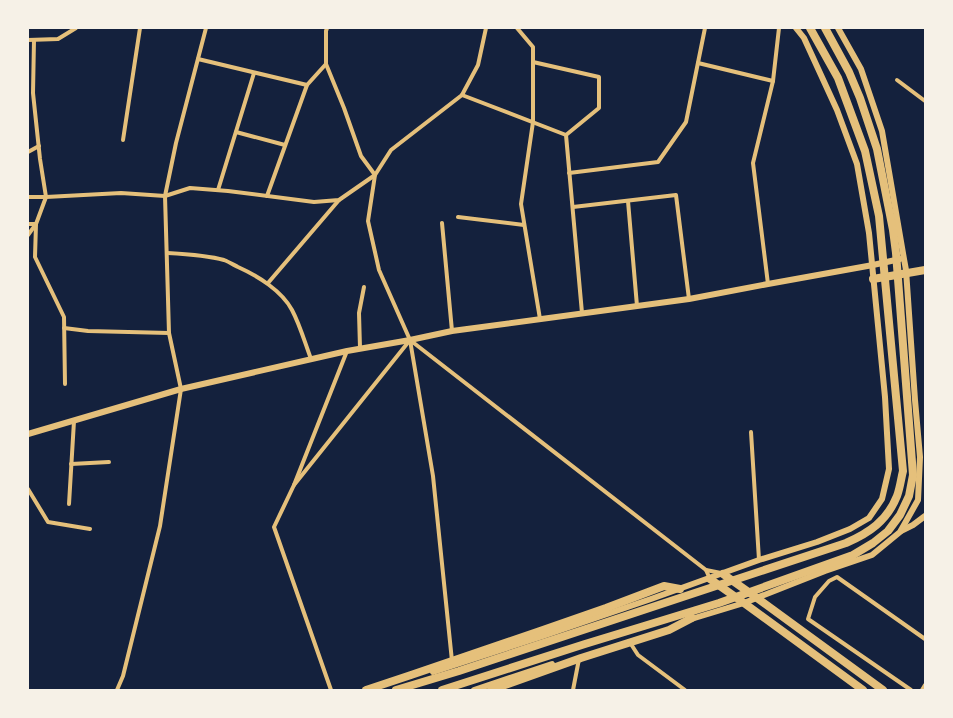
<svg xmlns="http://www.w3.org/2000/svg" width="953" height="718" font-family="Helvetica,sans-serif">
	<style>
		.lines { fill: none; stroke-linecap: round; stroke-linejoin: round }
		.minor { stroke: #e5c07b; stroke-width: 4 }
		.tertiary { stroke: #e5c07b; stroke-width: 6 }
		.primary { stroke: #e5c07b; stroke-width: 8 }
		.trunk { stroke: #e5c07b; stroke-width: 8 }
	</style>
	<rect width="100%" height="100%" fill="#14213d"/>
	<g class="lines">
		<g class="minor">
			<path d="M517 28 533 47V122L521 204 540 319"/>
			<path d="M28 40 58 39 76 28"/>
			<path d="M198 59 307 85 267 196"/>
			<path d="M533 62 599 77V108L566 135"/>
			<path d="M698 63 773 81"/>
			<path d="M897 80 925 101"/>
			<path d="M307 85 326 64"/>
			<path d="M462 95 566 135 582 313"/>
			<path d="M236 132 285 145"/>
			<path d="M123 140 140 28"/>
			<path d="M28 152 39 146"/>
			<path d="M569 173 658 162 686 122 705 28"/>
			<path d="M218 190 254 73"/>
			<path d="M28 197H46L121 193 165 196 190 188 228 191 314 202 339 200 375 175 391 150 462 95 478 65 486 28"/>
			<path d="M628 201 637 306"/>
			<path d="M573 207 676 195 689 299"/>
			<path d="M458 217 524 225"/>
			<path d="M442 223 452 331"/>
			<path d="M28 224H36L35 257 64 317 65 384"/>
			<path d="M28 235 36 224 46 197 40 159 33 93 34 40"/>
			<path d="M167 253C186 254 206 255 224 260 229 262 234 265 238 267 258 276 282 291 292 310 300 325 305 343 311 359"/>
			<path d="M268 283 339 200"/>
			<path d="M768 284 753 163 773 81 779 28"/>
			<path d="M64 328 88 331 169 333"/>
			<path d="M360 348 359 313 364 287"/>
			<path d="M751 432 759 560"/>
			<path d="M71 464 109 462"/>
			<path d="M294 485 410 340 379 270 368 221 375 175 361 156 344 108 326 64V31L327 28"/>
			<path d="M28 489 48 522 90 529"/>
			<path d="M69 504 74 421"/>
			<path d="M706 570 721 573"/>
			<path d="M629 641 638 655 685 690"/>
			<path d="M452 661 433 476 410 340 706 570 710 579"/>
			<path d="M117 690 123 676 160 526 181 389 169 333 165 196 176 143 206 28"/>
			<path d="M331 690 274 527 294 485 347 351"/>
			<path d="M573 690 579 659"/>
			<path d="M911 690 808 619 815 597 829 581 837 577 925 639"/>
			<path d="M922 690 925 685"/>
		</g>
		<g class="tertiary">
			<path d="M28 434 181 389 347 351 410 340 452 331 689 299 768 284 873 265 900 259"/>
			<path d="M901 531 913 525 925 516"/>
			<path d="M688 620 744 603 825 571 872 555 900 532 918 500 920 457 915 400 906 270 904 259 882 131 861 69 838 28"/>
			<path d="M433 672 543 636 651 599 759 560 817 542 850 529 869 518 882 499 889 469 885 397 869 233 857 164 837 110 804 38 796 28"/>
			<path d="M474 690 552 664"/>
		</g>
		<path class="primary" d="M873 279 925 270"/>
		<g class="trunk">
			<path d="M723 574 757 598 883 690"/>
			<path d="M710 579 744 603 863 690"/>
			<path d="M366 690 411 675 540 631 606 608 664 586 680 589"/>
			<path d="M396 690 459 671 846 543C869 533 887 521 897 496 900 488 901 479 903 471L879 216 865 151 838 78 810 28"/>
			<path d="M442 690 585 644 644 626 719 603 853 555 873 543 888 531 900 515 909 496 913 475 896 253 893 230 877 149 860 98 849 72 825 28"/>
			<path d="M491 690 581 658 669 630 692 618"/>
		</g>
	</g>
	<rect width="953" height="718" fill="none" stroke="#f6f1e7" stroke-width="58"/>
</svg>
